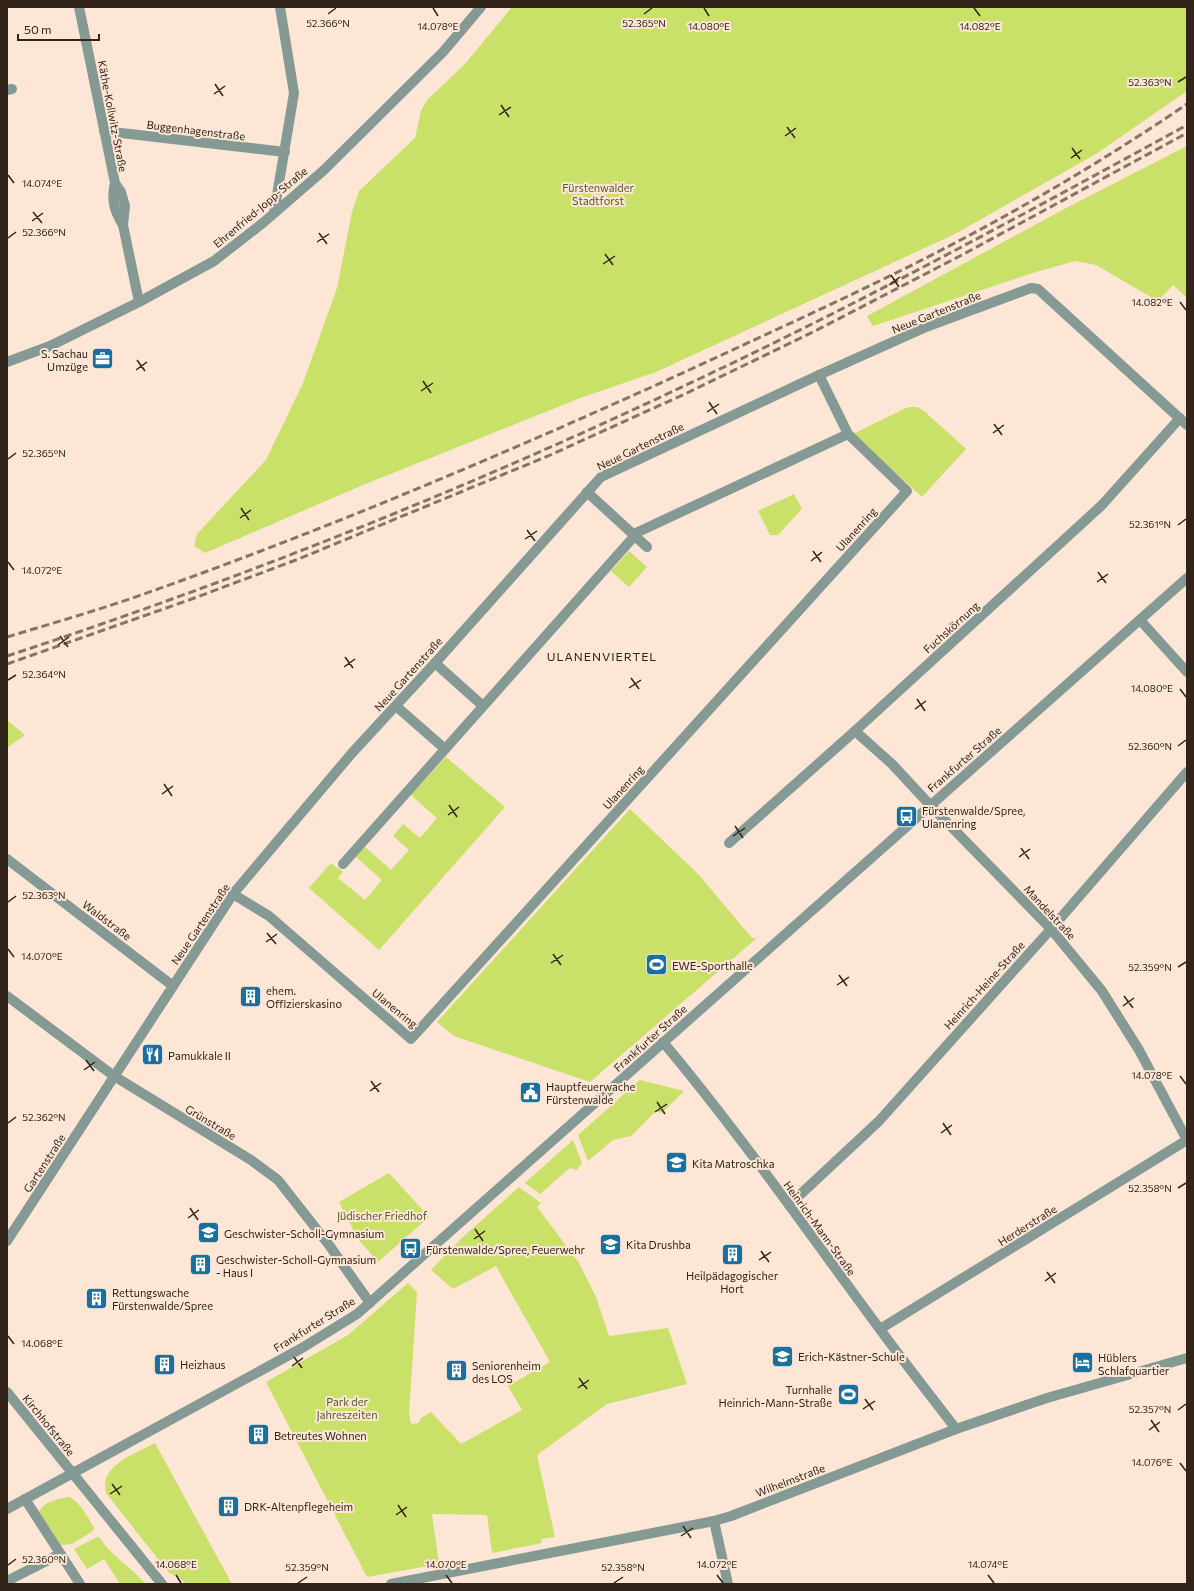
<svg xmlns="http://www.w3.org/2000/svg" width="1194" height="1591" font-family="Commissioner,sans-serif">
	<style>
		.green { fill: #c9e168 }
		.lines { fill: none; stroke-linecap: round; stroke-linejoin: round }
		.minor { stroke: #859a95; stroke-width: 10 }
		.rail { stroke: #867467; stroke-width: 3; stroke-dasharray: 8 4; stroke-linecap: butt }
		.ticks { fill: none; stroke: #322419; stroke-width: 1.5 }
		.labels { text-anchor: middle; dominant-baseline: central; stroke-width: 4; stroke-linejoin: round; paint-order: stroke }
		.street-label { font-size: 11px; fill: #322419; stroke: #fde6d5 }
		.park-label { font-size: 11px; fill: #515b28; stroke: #fde6d5 }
		.poi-label { font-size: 11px; fill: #322419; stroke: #fde6d5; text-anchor: start }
		.neighbourhood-label { font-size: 12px; letter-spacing: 1px; fill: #322419; stroke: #fde6d5 }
		.ticks-label { font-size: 10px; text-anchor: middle; fill: #322419; stroke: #fde6d5; stroke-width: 4; stroke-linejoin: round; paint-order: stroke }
	</style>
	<rect width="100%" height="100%" fill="#fde6d5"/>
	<g class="green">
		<path d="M512 7H1187V91L1096 154 953 235 656 372 583 397 363 485 205 553 194 546 197 534 266 460 303 383 337 288 352 212 359 191 415 138 421 111 427 100 465 64Z"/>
		<path d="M1187 146V298L1173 285 1158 301 1096 265 1076 261 1039 271 873 326 867 316 1068 207Z"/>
		<path d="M911 407H917L924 411 966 449 922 497 853 434 906 408Z"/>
		<path d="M794 494 802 509 778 535H770L758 511Z"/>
		<path d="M629 551 647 567 629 587 611 571Z"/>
		<path d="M7 720 25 735 7 748Z"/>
		<path d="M446 757 505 807 379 950 309 888 331 863 343 872 338 878 365 900 382 880 356 857 365 847 391 870 409 850 393 836 403 824 420 838 437 818 411 795Z"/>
		<path d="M630 809 699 875 752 938H757L590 1082 454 1036 437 1022Z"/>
		<path d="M640 1080 684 1091 662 1113 656 1111 631 1136 613 1140 588 1161 578 1135Z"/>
		<path d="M573 1140 582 1163 577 1170 570 1168 540 1194 525 1183Z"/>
		<path d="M389 1173 429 1217 378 1262 358 1239 339 1202Z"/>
		<path d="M519 1187 541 1203 537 1207 579 1263 596 1297 609 1336 668 1328 687 1384 607 1404 537 1455 555 1537 541 1539 542 1543 492 1553 487 1515 432 1514 439 1564 367 1577 266 1382 348 1335 408 1283 417 1292 409 1413 411 1424 419 1423 420 1419 431 1412 461 1444 522 1410 508 1386 550 1362 496 1266 453 1289 431 1270 462 1238Z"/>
		<path d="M155 1443 232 1584H187L179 1578 169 1573 106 1493C98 1466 136 1453 155 1443Z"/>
		<path d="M70 1497C81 1504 88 1517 94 1528L93 1531 72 1544 61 1545 39 1512C43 1502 60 1498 70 1497Z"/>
		<path d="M97 1537H99C110 1555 132 1568 146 1584H120L104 1559 87 1569 74 1549Z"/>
	</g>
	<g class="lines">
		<g class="minor">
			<path d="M79 7 115 183 121 192 125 206 123 225 139 302"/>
			<path d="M7 90 12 89"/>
			<path d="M104 131 285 152"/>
			<path d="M115 183C111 199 114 211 123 225"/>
			<path d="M274 213 294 93 280 7"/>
			<path d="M7 362 50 346 139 302 214 261 264 222 324 170 443 52 481 7"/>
			<path d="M587 492 647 547"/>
			<path d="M1140 620 1187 672"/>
			<path d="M435 663 483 706"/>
			<path d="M396 706 445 749"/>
			<path d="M855 731 892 764 930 805 1051 929 1102 991 1139 1050 1187 1140"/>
			<path d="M729 843 855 731 1102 505 1180 418"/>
			<path d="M7 859 173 986"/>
			<path d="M343 864 638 532 848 434"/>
			<path d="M233 894 269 916 411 1039 907 491 848 434 819 375"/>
			<path d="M7 996 114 1076 251 1160 278 1180 329 1245 370 1303"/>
			<path d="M663 1042C740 1134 808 1232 879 1328 904 1362 930 1395 956 1429"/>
			<path d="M789 1205 879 1121 1051 929 1187 772"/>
			<path d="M7 1241 233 894 352 753 435 663 601 477 819 375 926 327 1031 288 1038 289 1187 425"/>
			<path d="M880 1329 1187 1140"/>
			<path d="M7 1392 162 1584"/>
			<path d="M25 1499 80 1584"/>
			<path d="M7 1509 302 1348 357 1314 1187 578"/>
			<path d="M714 1521 728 1584"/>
			<path d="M7 1581 60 1554"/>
			<path d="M391 1584 714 1521 731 1516 956 1429 1047 1398 1187 1358"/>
		</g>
		<g class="rail">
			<path d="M7 637C53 623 99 610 144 594 328 529 509 452 687 371 758 338 829 306 900 271 999 222 1096 166 1187 104"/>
			<path d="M7 656C238 580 464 490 684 386 855 306 1021 216 1187 125"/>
			<path d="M7 664 189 600 296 560 548 456 687 393 815 331 960 256 1187 133"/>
		</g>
	</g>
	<path class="ticks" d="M433 8 438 16M704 8 709 16M974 8 980 16M328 14 336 8M644 14 652 8M1178 82 1186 77M215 84 223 96M214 94 225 86M501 105 509 117M499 115 511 107M787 127 795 138M785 136 796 128M1072 148 1080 159M1071 158 1082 150M8 175 14 183M33 212 42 223M32 221 43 213M319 233 327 244M8 238 16 232M317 242 329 234M605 254 613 265M603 264 615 256M891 275 899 287M889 285 900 277M1180 302 1186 310M137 360 145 371M136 370 147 362M423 381 431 393M421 391 433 383M709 402 717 414M707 412 719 404M994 424 1002 435M993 433 1004 425M8 459 16 453M241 508 249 520M240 518 251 510M1178 525 1186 519M527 530 535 541M525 539 537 531M813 551 821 562M811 561 822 552M8 562 14 570M1098 572 1106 583M1097 582 1108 574M60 636 68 647M58 645 69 637M345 657 353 668M344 667 355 659M631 678 639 689M8 680 16 675M629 688 641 680M1180 689 1186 697M917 699 925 711M915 709 926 701M1178 746 1186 740M164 784 172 796M162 794 173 786M449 805 457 817M448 815 459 807M735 826 743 838M733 836 745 828M1021 848 1029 859M1019 857 1030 849M8 902 16 896M267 933 276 944M266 942 277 934M8 949 14 957M553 954 561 965M551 963 563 955M1178 967 1186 962M839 975 847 986M837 985 849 977M1124 996 1133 1008M1123 1006 1134 998M86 1060 94 1071M84 1070 95 1062M1180 1076 1186 1084M371 1081 379 1092M370 1091 381 1083M657 1102 665 1114M655 1112 667 1104M8 1123 16 1117M943 1123 951 1135M941 1133 952 1125M1178 1188 1186 1183M190 1208 198 1220M188 1218 199 1210M475 1229 483 1241M474 1239 485 1231M761 1251 769 1262M759 1260 771 1252M1047 1272 1055 1283M1045 1281 1056 1273M8 1336 14 1344M294 1357 302 1368M292 1366 303 1358M579 1378 587 1389M578 1388 589 1380M865 1399 873 1410M863 1409 875 1401M1178 1410 1186 1404M1151 1420 1159 1432M1149 1430 1160 1422M1180 1463 1186 1471M112 1484 120 1495M110 1494 122 1486M398 1505 406 1517M396 1515 407 1507M683 1526 691 1538M681 1536 693 1528M8 1565 16 1559M176 1575 181 1583M446 1575 452 1583M717 1575 723 1583M988 1575 994 1583M298 1583 307 1577M614 1583 623 1577"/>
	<defs>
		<symbol id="office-square" viewBox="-11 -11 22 22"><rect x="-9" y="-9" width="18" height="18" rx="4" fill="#1870a0" stroke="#fde6d5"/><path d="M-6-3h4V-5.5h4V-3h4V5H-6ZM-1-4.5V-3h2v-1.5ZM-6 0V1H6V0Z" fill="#fff"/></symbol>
		<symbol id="bus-square" viewBox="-11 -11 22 22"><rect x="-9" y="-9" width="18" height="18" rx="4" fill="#1870a0" stroke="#fde6d5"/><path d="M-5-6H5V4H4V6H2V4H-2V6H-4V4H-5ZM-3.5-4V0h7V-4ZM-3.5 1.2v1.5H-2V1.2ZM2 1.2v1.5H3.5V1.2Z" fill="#fff"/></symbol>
		<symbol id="stadium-square" viewBox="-11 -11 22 22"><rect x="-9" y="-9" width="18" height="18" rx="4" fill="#1870a0" stroke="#fde6d5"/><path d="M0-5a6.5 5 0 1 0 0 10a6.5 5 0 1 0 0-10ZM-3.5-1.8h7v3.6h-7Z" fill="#fff"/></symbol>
		<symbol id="building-square" viewBox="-11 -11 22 22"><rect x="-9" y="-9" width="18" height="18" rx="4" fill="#1870a0" stroke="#fde6d5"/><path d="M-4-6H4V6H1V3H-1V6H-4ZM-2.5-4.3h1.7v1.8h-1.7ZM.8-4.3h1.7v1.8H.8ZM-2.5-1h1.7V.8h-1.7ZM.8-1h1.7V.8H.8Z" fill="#fff"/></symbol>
		<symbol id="restaurant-square" viewBox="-11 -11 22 22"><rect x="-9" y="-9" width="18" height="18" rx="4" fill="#1870a0" stroke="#fde6d5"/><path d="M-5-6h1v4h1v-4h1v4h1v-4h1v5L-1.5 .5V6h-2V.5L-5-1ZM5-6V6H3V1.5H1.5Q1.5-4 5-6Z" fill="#fff"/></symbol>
		<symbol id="civic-square" viewBox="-11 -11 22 22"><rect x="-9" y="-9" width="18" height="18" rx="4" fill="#1870a0" stroke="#fde6d5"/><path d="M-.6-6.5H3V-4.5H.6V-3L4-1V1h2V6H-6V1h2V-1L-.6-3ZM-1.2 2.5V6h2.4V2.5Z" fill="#fff"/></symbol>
		<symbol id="school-square" viewBox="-11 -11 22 22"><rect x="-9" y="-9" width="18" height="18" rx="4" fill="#1870a0" stroke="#fde6d5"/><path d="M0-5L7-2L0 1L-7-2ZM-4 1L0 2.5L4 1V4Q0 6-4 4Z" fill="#fff"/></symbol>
		<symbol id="hotel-square" viewBox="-11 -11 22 22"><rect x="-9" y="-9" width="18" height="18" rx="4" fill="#1870a0" stroke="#fde6d5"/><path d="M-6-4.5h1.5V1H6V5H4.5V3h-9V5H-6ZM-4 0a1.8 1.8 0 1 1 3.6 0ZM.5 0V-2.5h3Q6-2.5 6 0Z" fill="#fff"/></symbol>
	</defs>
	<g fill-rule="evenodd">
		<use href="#office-square" x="90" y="346" width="25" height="25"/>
		<use href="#bus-square" x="894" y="804" width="25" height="25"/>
		<use href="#stadium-square" x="644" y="952" width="25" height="25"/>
		<use href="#building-square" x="238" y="984" width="25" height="25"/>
		<use href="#restaurant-square" x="140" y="1042" width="25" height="25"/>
		<use href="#civic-square" x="518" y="1080" width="25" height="25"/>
		<use href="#school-square" x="664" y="1150" width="25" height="25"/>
		<use href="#school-square" x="196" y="1220" width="25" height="25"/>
		<use href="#school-square" x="598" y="1232" width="25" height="25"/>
		<use href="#bus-square" x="398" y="1236" width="25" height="25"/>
		<use href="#building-square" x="720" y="1242" width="25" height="25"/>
		<use href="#building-square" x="188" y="1252" width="25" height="25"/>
		<use href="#building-square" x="84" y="1286" width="25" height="25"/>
		<use href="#school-square" x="770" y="1344" width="25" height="25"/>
		<use href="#hotel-square" x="1070" y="1350" width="25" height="25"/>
		<use href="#building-square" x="152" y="1352" width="25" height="25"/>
		<use href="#building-square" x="444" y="1358" width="25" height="25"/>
		<use href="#stadium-square" x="836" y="1382" width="25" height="25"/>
		<use href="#building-square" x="246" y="1422" width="25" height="25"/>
		<use href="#building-square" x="216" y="1494" width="25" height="25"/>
	</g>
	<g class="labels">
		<g class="street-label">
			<text transform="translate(113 116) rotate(79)">Käthe-Kollwitz-Straße</text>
			<text transform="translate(196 130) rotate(7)">Buggenhagenstraße</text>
			<text transform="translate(260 207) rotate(-40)">Ehrenfried-Jopp-Straße</text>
			<text transform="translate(936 312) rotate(-22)">Neue Gartenstraße</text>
			<text transform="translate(640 446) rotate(-26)">Neue Gartenstraße</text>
			<text transform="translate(856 529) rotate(-48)">Ulanenring</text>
			<text transform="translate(951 627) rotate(-42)">Fuchskörnung</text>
			<text transform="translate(408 674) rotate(-48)">Neue Gartenstraße</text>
			<text transform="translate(964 759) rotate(-41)">Frankfurter Straße</text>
			<text transform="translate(623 787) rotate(-48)">Ulanenring</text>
			<text transform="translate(1050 912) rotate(47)">Mandelstraße</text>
			<text transform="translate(107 920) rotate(37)">Waldstraße</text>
			<text transform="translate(200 924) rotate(-56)">Neue Gartenstraße</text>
			<text transform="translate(984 985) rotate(-48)">Heinrich-Heine-Straße</text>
			<text transform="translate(395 1008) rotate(39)">Ulanenring</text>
			<text transform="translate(650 1038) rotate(-42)">Frankfurter Straße</text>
			<text transform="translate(211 1122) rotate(31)">Grünstraße</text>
			<text transform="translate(44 1163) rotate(-57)">Gartenstraße</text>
			<text transform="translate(1027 1225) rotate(-32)">Herderstraße</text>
			<text transform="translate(820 1228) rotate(54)">Heinrich-Mann-Straße</text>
			<text transform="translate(314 1324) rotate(-32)">Frankfurter Straße</text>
			<text transform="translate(49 1425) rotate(51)">Kirchhofstraße</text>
			<text transform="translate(790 1480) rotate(-21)">Wilhelmstraße</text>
		</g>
		<g class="park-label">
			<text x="598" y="187">Fürstenwalder<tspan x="598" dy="13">Stadtforst</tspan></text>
			<text x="382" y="1215">Jüdischer Friedhof</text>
			<text x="347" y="1401">Park der<tspan x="347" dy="13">Jahreszeiten</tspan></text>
		</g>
		<g class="poi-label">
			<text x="88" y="353" text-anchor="end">S. Sachau<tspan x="88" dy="13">Umzüge</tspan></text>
			<text x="922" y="810">Fürstenwalde/Spree,<tspan x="922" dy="13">Ulanenring</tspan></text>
			<text x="672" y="965">EWE-Sporthalle</text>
			<text x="266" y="990">ehem.<tspan x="266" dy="13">Offizierskasino</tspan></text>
			<text x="168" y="1055">Pamukkale II</text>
			<text x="546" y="1086">Hauptfeuerwache<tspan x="546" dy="13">Fürstenwalde</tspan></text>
			<text x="692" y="1163">Kita Matroschka</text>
			<text x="224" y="1233">Geschwister-Scholl-Gymnasium</text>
			<text x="626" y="1244">Kita Drushba</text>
			<text x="426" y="1249">Fürstenwalde/Spree, Feuerwehr</text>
			<text x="216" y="1259">Geschwister-Scholl-Gymnasium<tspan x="216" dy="13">- Haus I</tspan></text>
			<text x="732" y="1275" text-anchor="middle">Heilpädagogischer<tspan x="732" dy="13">Hort</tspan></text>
			<text x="112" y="1292">Rettungswache<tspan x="112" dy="13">Fürstenwalde/Spree</tspan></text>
			<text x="798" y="1356">Erich-Kästner-Schule</text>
			<text x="1098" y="1357">Hüblers<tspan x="1098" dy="13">Schlafquartier</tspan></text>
			<text x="180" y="1364">Heizhaus</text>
			<text x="472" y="1365">Seniorenheim<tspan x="472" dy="13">des LOS</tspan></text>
			<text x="832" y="1389" text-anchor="end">Turnhalle<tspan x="832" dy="13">Heinrich-Mann-Straße</tspan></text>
			<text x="274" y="1435">Betreutes Wohnen</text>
			<text x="244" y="1506">DRK-Altenpflegeheim</text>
		</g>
		<g class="neighbourhood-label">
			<text x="602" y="656">ULANENVIERTEL</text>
		</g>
	</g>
	<g class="ticks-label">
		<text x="328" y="27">52.366°N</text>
		<text x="644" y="27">52.365°N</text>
		<text x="438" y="30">14.078°E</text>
		<text x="980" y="30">14.082°E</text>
		<text x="709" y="30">14.080°E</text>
		<text x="1150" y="86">52.363°N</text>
		<text x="42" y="187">14.074°E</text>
		<text x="44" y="236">52.366°N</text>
		<text x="1152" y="306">14.082°E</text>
		<text x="44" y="457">52.365°N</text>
		<text x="1150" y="528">52.361°N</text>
		<text x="42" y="574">14.072°E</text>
		<text x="44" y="678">52.364°N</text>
		<text x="1152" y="692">14.080°E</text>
		<text x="1150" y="750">52.360°N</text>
		<text x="44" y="899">52.363°N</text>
		<text x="42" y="960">14.070°E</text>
		<text x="1150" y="971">52.359°N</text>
		<text x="1152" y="1079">14.078°E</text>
		<text x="44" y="1121">52.362°N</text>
		<text x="1150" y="1192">52.358°N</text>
		<text x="42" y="1347">14.068°E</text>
		<text x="1150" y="1413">52.357°N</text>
		<text x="1152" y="1466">14.076°E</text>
		<text x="44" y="1563">52.360°N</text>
		<text x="176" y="1568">14.068°E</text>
		<text x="446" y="1568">14.070°E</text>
		<text x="717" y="1568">14.072°E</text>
		<text x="988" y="1568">14.074°E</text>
		<text x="307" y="1571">52.359°N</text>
		<text x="623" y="1571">52.358°N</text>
	</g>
	<rect width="1194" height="1591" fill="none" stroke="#322419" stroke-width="16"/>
	<path d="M18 34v6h81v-6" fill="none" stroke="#322419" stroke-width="2"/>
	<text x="24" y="34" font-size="12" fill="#322419" stroke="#fde6d5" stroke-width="3" paint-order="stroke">50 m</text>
</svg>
